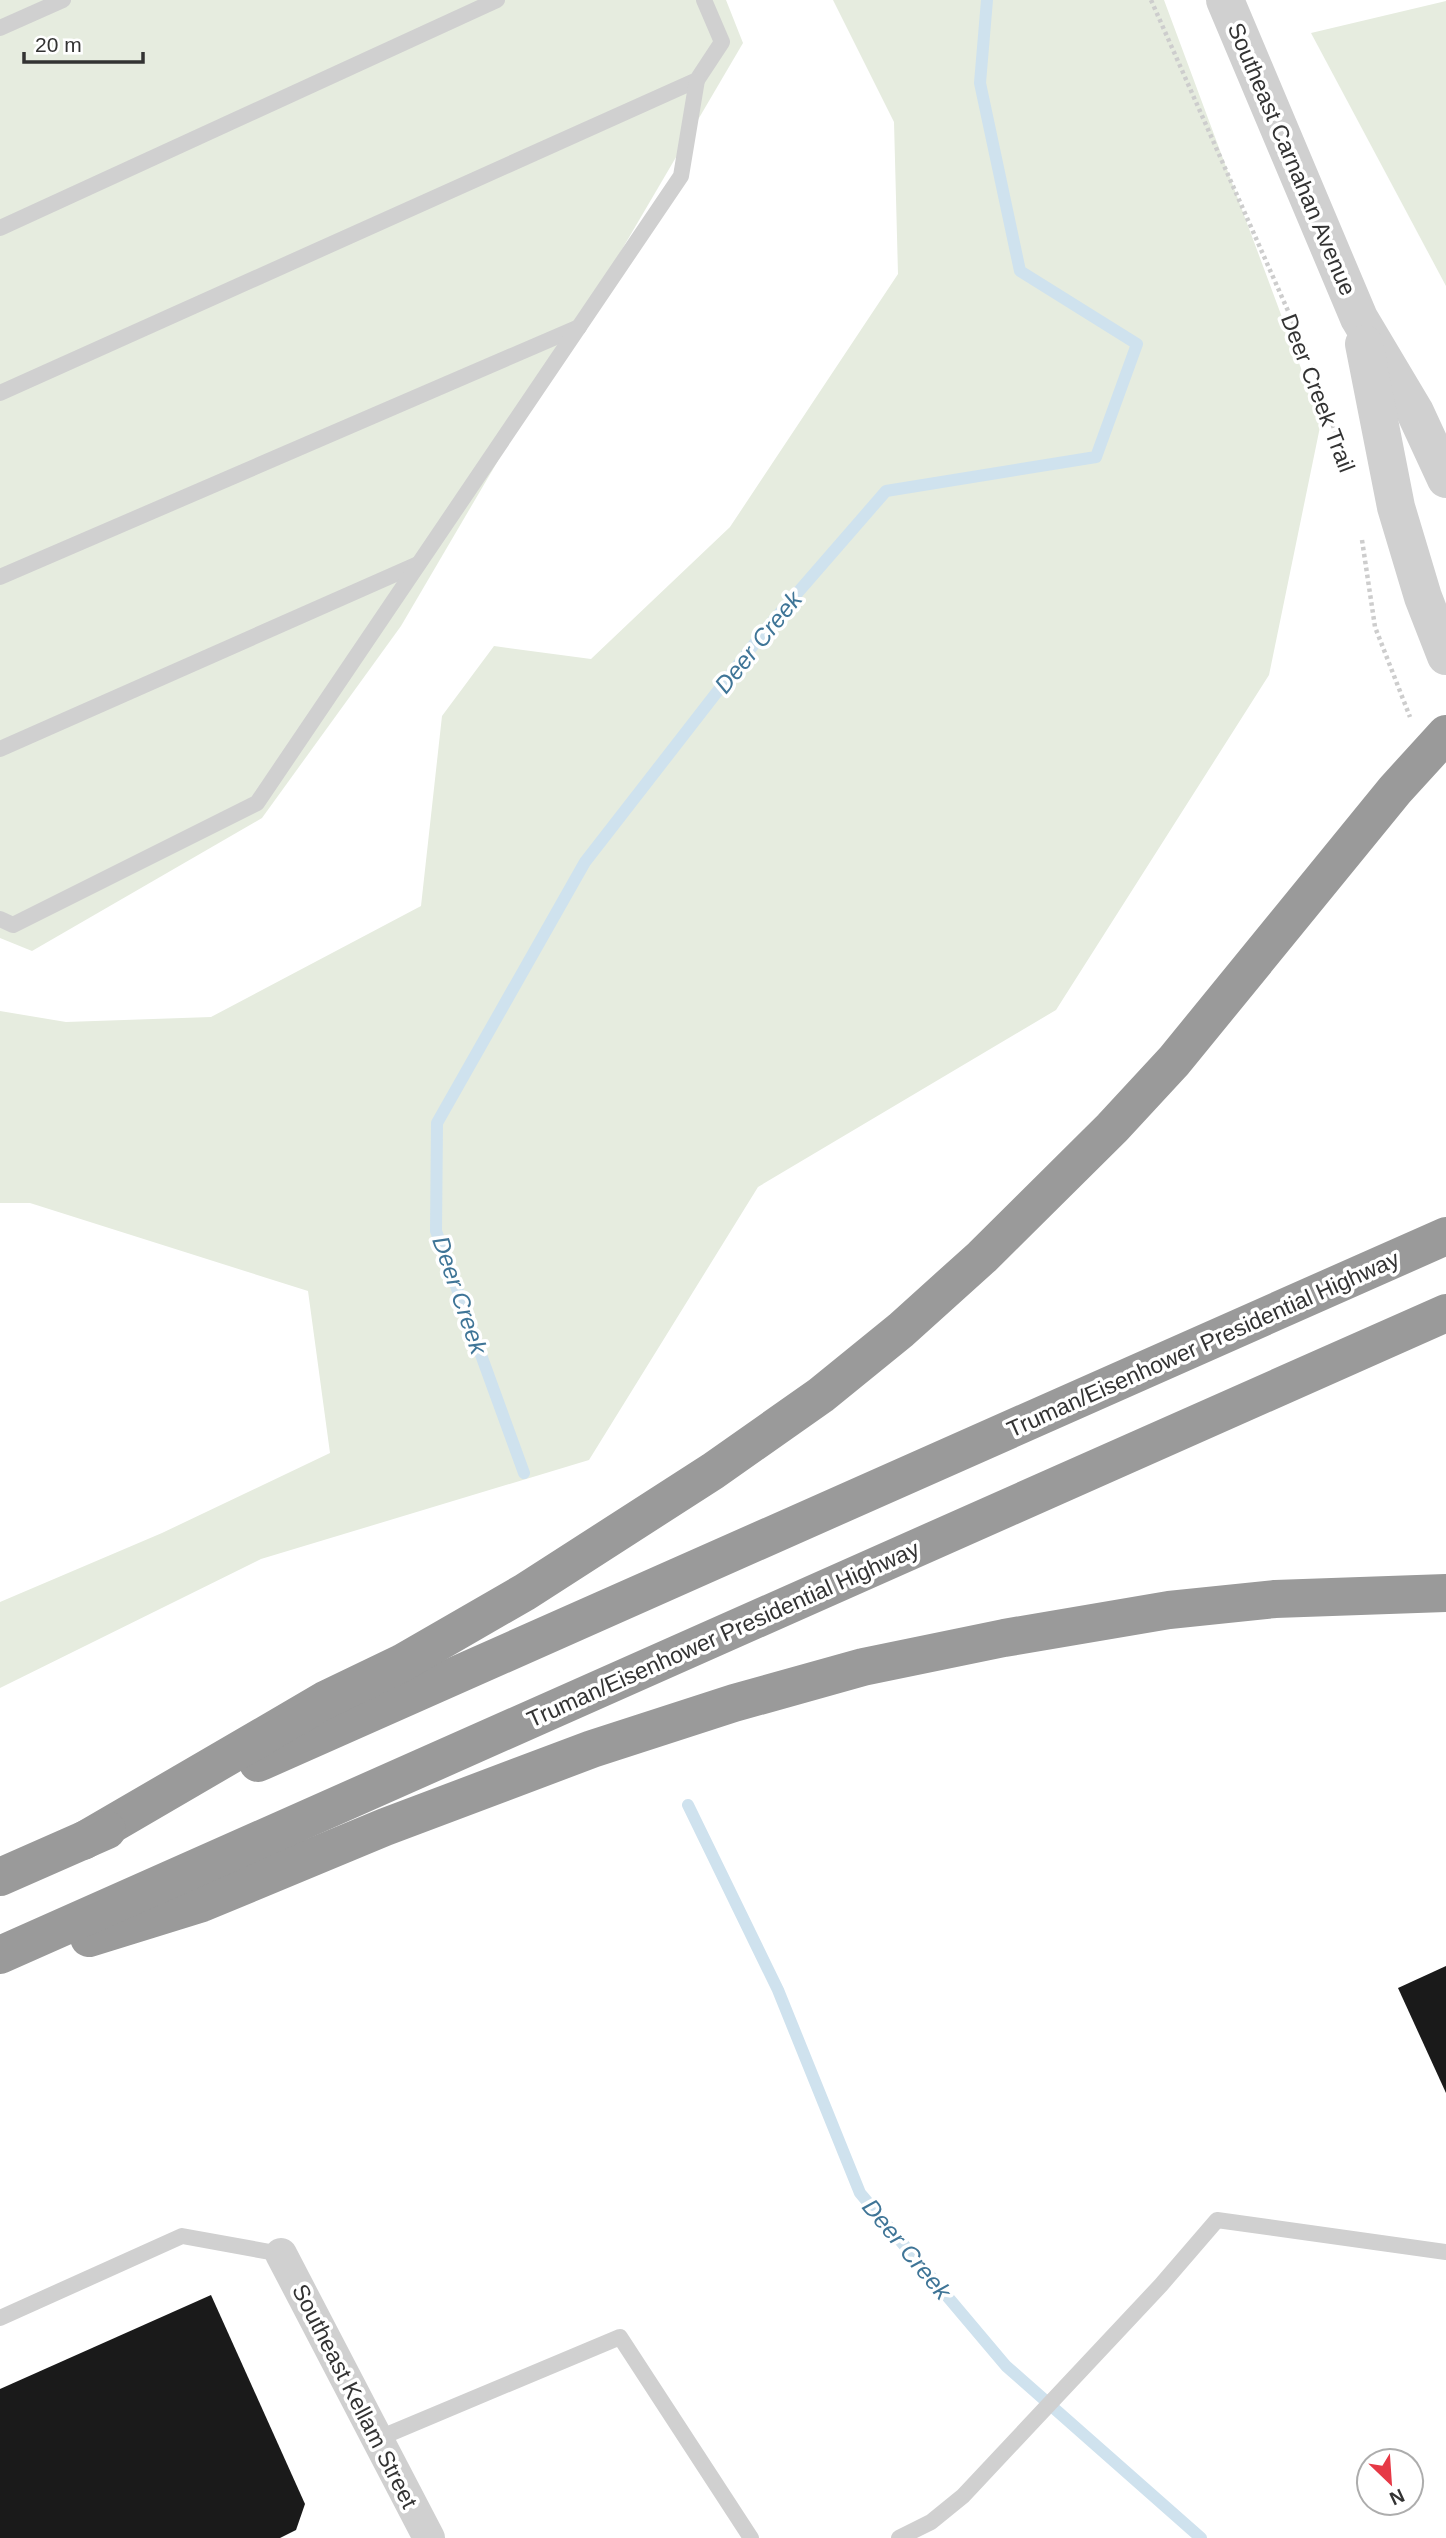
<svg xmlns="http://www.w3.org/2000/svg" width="1446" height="2538" font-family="Helvetica,sans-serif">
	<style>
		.green { fill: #e6ecdf }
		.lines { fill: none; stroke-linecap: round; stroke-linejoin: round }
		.stream { stroke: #cfe2ee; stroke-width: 12 }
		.building { fill: #1a1a1a }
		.path { stroke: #cdcdcd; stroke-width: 4.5; stroke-dasharray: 3.5 3.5; stroke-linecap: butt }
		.service { stroke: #d0d0d0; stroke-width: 16 }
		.minor { stroke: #d0d0d0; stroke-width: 32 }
		.tertiary { stroke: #d0d0d0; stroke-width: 38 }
		.motorway { stroke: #9a9a9a; stroke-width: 38 }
		.labels { text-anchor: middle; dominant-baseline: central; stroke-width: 7; stroke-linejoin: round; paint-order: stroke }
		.street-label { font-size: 23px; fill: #333; stroke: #fff }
		.water-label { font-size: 24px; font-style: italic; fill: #3f7597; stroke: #fff }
	</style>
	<rect width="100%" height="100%" fill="#fff"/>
	<g class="green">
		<path d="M0 0H726L743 43 401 626 262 818 32 951 0 938Z"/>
		<path d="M833 0H1164L1321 422 1269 675 1056 1010 758 1187 589 1460 261 1559 0 1688V1602L162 1533 330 1453 308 1291 30 1203H0V1011L66 1022 211 1017 421 906 442 716 494 646 591 659 730 527 898 274 894 122Z"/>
		<path d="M1446 1V286L1311 33Z"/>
	</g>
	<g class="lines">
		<g class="stream">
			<path d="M524 1473 436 1231 437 1123 585 862 766 629 886 491 1096 457 1137 344 1020 271 980 83 987 0"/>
			<path d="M688 1805 778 1990 860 2193 1006 2366 1201 2538"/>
		</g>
	</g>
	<g class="building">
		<path d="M1446 1966V2093L1398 1988Z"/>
		<path d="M211 2295 305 2504 296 2530 280 2538H0V2389Z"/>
	</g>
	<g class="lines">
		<g class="path">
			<path d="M1151 0 1318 379 1342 454"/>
			<path d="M1362 540 1375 627 1410 717"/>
		</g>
		<g class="service">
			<path d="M0 28 63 0"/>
			<path d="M0 228 497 0"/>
			<path d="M0 393 697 80 722 42 704 0"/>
			<path d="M0 577 579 327"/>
			<path d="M0 749 418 564"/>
			<path d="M0 919 13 925 257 803 681 176 697 80"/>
			<path d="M0 2318 182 2236 281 2254"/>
			<path d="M377 2439 620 2337 751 2538"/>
			<path d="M899 2538 931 2522 963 2496 1161 2285 1217 2220 1446 2252"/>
		</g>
		<path class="minor" d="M281 2254 429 2538"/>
		<g class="tertiary">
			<path d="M1225 0 1359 318 1415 412 1446 479"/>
			<path d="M1364 344 1396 507 1423 597 1446 656"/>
		</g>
		<g class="motorway">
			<path d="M258 1763 1446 1236"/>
			<path d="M83 1841 325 1700 402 1663 525 1592 713 1471 821 1395 901 1330 982 1257 1112 1128 1174 1061 1395 790 1446 734"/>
			<path d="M0 1877 107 1830"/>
			<path d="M89 1938 202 1903 385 1827 592 1749 734 1703 863 1667 1004 1638 1169 1610 1275 1599 1446 1593"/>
			<path d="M0 1955 1446 1313"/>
		</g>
	</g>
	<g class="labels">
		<g class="street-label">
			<text transform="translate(1292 159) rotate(67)">Southeast Carnahan Avenue</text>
			<text transform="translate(1318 393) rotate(69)">Deer Creek Trail</text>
			<text transform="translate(1203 1344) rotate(-24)">Truman/Eisenhower Presidential Highway</text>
			<text transform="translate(723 1634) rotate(-24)">Truman/Eisenhower Presidential Highway</text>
			<text transform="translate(355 2396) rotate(63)">Southeast Kellam Street</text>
		</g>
		<g class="water-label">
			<text transform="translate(758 642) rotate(-51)">Deer Creek</text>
			<text transform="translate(460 1295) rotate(71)">Deer Creek</text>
			<text transform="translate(907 2249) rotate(50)">Deer Creek</text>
		</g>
	</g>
	<g transform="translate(1390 2482) rotate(155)"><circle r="33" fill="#ffffff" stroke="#adadad" stroke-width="2"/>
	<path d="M0-5L12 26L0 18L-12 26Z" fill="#e63946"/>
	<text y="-10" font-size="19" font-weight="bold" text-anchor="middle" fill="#333333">N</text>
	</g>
	<path d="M24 52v10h119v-10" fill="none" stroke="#333333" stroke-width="3.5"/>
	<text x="35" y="52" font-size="21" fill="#333333" stroke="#ffffff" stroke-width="5" paint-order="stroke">20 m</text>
</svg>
